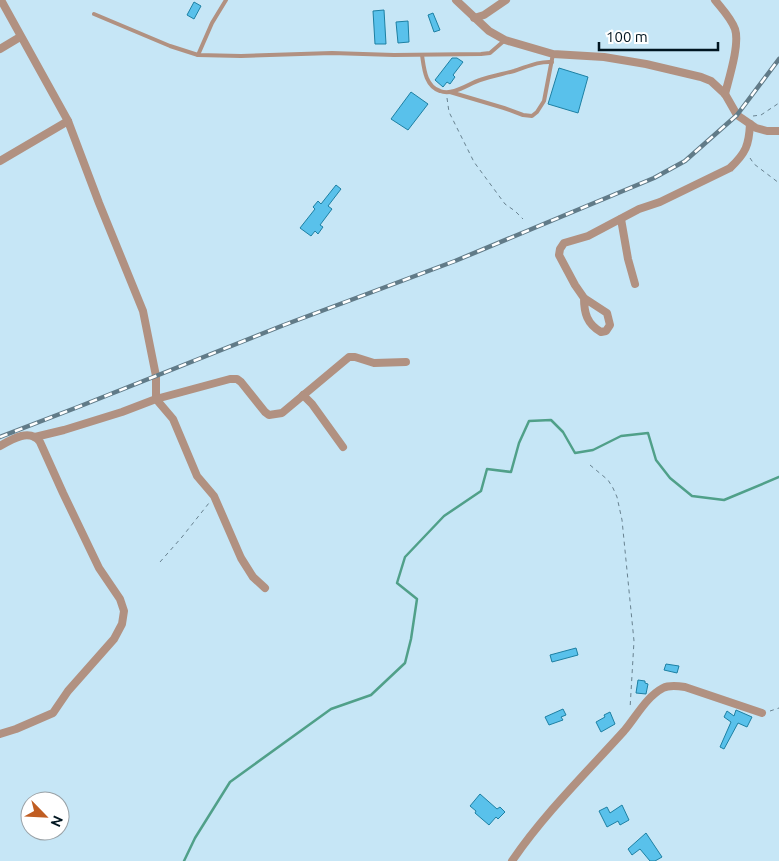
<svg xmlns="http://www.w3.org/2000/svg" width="779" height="861" font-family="Ubuntu,sans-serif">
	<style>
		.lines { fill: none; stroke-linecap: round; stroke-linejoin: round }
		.stream { stroke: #50a089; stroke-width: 2.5 }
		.building { fill: #59c1eb; stroke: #1d80a3 }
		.path { stroke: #688290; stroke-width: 1; stroke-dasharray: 4 4; stroke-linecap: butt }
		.service { stroke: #b19181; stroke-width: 4 }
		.minor { stroke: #b19181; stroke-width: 8 }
		.rail-casing { stroke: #617b88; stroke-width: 4.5 }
		.rail { stroke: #fff; stroke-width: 2.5; stroke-dasharray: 8; stroke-linecap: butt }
	</style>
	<rect width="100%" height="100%" fill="#c6e6f6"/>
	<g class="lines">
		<path class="stream" d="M184 861 195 838 230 782 331 709 371 695 405 663 411 639 417 599 397 583 405 557 444 516 481 491 487 469 511 472 519 443 529 421 551 420 563 432 575 453 593 450 621 436 648 433 656 460 670 478 692 496 724 500 779 477"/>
	</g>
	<g class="building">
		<path d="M194 2 201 6 194 19 187 15Z"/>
		<path d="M384 10 386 44H375L373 11Z"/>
		<path d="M433 13 440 30 434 32 428 15Z"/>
		<path d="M408 21 409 42 398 43 396 22Z"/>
		<path d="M452 58H457L463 62 453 75 455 77 450 84 447 82 443 87 435 80Z"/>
		<path d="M559 68 588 77 578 113 548 104Z"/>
		<path d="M411 92 428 104 408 130 391 119Z"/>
		<path d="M336 185 341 189 328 206 332 209 320 225 323 227 318 234 315 231 311 236 300 228 315 209 313 207 318 201 321 204Z"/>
		<path d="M576 648 578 655 552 662 550 655Z"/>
		<path d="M666 664 679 666 677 673 664 670Z"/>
		<path d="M638 680 645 681V683L648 684 646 694 636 693Z"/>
		<path d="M563 709 566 715 561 717 563 720 549 725 545 717Z"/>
		<path d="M736 710 752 717 747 727 738 723 724 749 720 747 731 722 724 717 727 711 734 716Z"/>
		<path d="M610 712 615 724 601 732 596 722 605 717 604 715Z"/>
		<path d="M480 794 497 809 500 807 505 812 498 819 496 817 489 825 475 813 476 811 470 806Z"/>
		<path d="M622 805 629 820 620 825 618 821 607 827 599 811 607 807 610 813Z"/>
		<path d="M646 833 662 857 655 861H650L640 849 632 855 628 849Z"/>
	</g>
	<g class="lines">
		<g class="path">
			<path d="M447 98 449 112 474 162 505 204 515 211 523 219"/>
			<path d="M753 116 761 115 779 103"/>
			<path d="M750 158 754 164 779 183"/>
			<path d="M590 465 608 480 613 488 617 497 622 520 634 641 630 709"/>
			<path d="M160 562 182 537 209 503"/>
			<path d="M770 711 779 708"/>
		</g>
		<g class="service">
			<path d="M94 14 170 46 198 55 241 56 332 53 394 55 481 54 490 53 505 40"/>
			<path d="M198 55 212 23 226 0"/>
			<path d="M422 55C424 68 425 86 440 91 453 96 468 84 480 80 491 76 503 74 514 71 527 67 538 61 552 62"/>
			<path d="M450 92 504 108 523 115 532 116 537 112 544 101 553 54"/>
		</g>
		<g class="minor">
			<path d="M1 0 68 121 99 203 143 311 156 376V399L173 419 197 476 214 496 241 558 253 577 265 588"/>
			<path d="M456 0 489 31 505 40 553 54 604 57 646 64 701 77 711 81 725 94 737 115 756 128 767 131H779"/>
			<path d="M715 0C722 9 731 18 735 29 740 44 729 78 725 94"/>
			<path d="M474 18 484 15 506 0"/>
			<path d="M0 49 20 37"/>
			<path d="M0 161 68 121"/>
			<path d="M621 219 628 259 635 284"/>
			<path d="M584 298C584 313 587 324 601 332L606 331 610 325 607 313 584 298 575 285 559 255 560 249 564 243 588 236 639 209 660 202 730 168C746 153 749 145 750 124"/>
			<path d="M303 395 312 404 343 447"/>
			<path d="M35 437 64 430 122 412 156 399 230 379H237L241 382 265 412 269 415 282 413 349 357H355L374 363 406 362"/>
			<path d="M0 446C12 439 30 428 40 442L63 493 99 568 120 599 124 611 122 624 114 639 68 691 53 713 16 729 0 734"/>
			<path d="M512 861C544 814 586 773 624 731 636 717 646 697 663 688 669 685 678 686 685 687L762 713"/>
		</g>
		<defs>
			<path id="rail" d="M0 437 78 407 284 325 455 261 654 178 685 161 737 115 779 59"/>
		</defs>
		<use href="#rail" class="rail-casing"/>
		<use href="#rail" class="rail"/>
	</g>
	<g transform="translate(45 816) rotate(114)"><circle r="24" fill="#ffffff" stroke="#99a1a6"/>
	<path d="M0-4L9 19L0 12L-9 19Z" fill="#c05d22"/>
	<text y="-8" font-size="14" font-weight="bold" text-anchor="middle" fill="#001520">N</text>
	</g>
	<path d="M599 42v8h119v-8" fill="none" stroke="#001520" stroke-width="2.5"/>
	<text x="606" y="42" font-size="15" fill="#001520" stroke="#ffffff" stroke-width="4" paint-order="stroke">100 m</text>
</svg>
